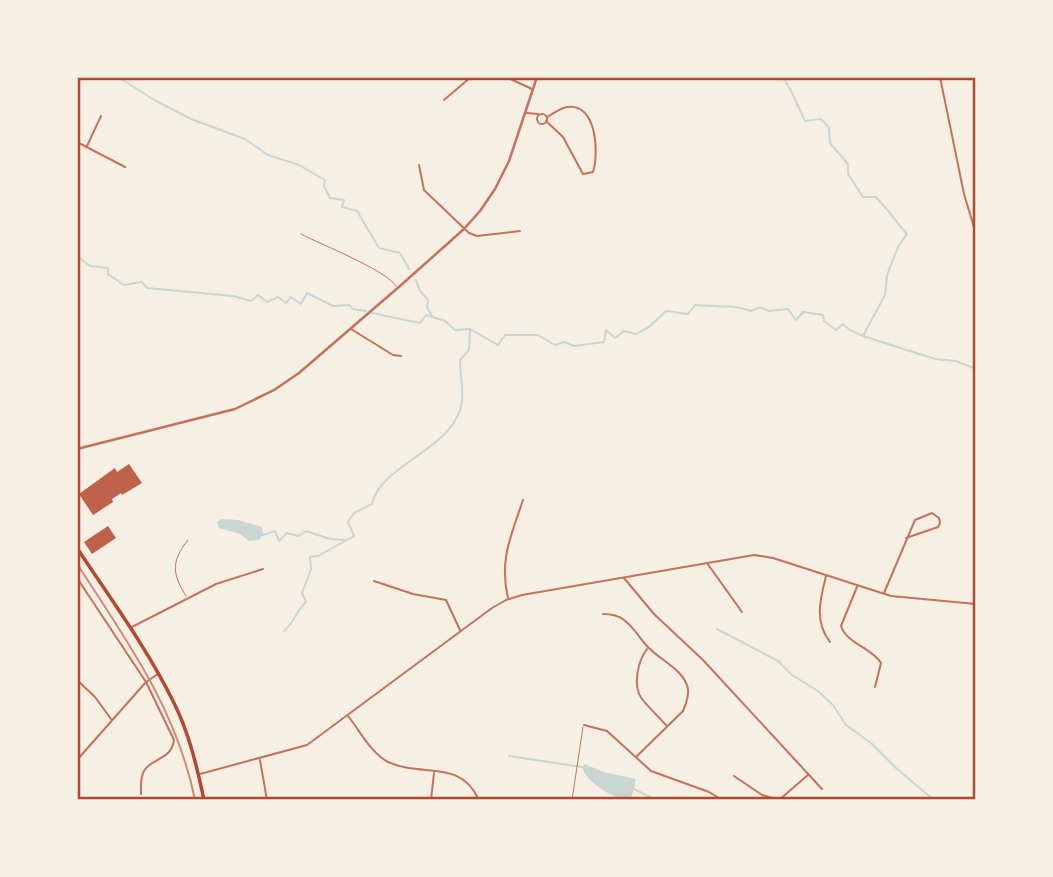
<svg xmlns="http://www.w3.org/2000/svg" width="1053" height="877" font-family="Signika,sans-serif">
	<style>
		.water { fill: #c9d6d2 }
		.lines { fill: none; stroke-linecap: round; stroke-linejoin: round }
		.stream { stroke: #c9d6d2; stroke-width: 2 }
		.building { fill: #bf614a }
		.service { stroke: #c5725c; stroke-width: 1 }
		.minor { stroke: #c5725c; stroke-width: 2 }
		.tertiary { stroke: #c5725c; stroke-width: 2.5 }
		.primary { stroke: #b5482f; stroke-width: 3.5 }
		.rail { stroke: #cf8b77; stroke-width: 2 }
		.neatline { fill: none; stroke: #b5482f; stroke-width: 2.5 }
	</style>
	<rect width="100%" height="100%" fill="#f6efe4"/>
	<g class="water">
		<path d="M222 519 238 520 262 527 263 534 259 540 249 541 240 534 219 528 217 522Z"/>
		<path d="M585 764 603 772 636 779 632 796C617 804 587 782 582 768Z"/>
	</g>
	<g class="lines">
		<g class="stream">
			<path d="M118 77 156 101 191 119 245 139 268 155 299 165 325 180 324 186 330 198 344 200 342 207 357 211 379 248 400 253 409 269"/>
			<path d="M782 77C790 85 799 109 805 121L821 119 829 128 830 143 848 164V174L863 197C865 197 873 197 875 197 881 200 900 227 907 234L898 247 887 275 885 295 863 336"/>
			<path d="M77 256 90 266 108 268V274L124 285 142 282 147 288 233 296 251 301 258 295 267 302 278 297 286 303 291 297 301 304 307 293 333 306 349 305 353 309 366 311"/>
			<path d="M416 280 420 291 428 300 427 307 432 316"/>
			<path d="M372 313 420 323 426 315 445 321 455 330 470 329 498 345 505 335H538L555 345 564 342 574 346 604 342 606 330 615 338 624 331 636 334 649 327 666 311 688 314 695 305C714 307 733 304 751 311L760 307 769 311 788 309 796 320 803 312 823 315 824 321 836 330 843 324 850 330 863 336 935 359 956 361 976 369"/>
			<path d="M263 535 275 531 279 541 287 533 298 536 306 531 330 539 346 540"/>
			<path d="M717 629 778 661 792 675 818 691 833 705 846 725 871 743 897 769 934 800"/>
			<path d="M284 631C295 622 296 611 306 602L302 593 311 569 310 557 318 556 354 536 348 522 354 513 372 504C380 466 447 451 460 410 465 395 460 376 460 360L469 350 470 329"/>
			<path d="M509 756 582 767"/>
			<path d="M632 788 656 800"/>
		</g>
	</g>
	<g class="building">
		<path d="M129 464 142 483 122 495 121 493 112 499 113 502 93 515 79 494 115 468 117 472Z"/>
		<path d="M108 526 116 538 92 554 84 542Z"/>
	</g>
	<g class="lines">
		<g class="service">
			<path d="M301 234C322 245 386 270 396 286"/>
			<path d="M186 596C172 574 171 561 188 540"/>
			<path d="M572 800 583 727"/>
		</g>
		<g class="minor">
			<path d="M506 77 532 89"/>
			<path d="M940 77 964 194 976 234"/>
			<path d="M444 100 471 77"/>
			<path d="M527 113 538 114"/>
			<circle cx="542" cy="119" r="5"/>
			<path d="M546 121 563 137 583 174 593 172C599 153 597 103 567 107 560 108 553 114 547 117"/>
			<path d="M77 142 125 167"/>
			<path d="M87 146 101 116"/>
			<path d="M419 165 424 190 469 233 477 236 520 231"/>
			<path d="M351 329 393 355 401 356"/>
			<path d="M707 563 742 612"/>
			<path d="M826 576C820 600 814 621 830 642"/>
			<path d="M77 578 146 682 174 740C171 761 152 757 144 771 140 778 141 787 141 794"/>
			<path d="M624 578 654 614 703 660 822 789"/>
			<path d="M374 581 413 594 446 600 460 630"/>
			<path d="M857 587 841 626C847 644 871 647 881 663L875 687"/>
			<path d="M884 593 915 520 932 513 939 518 940 523 938 527 906 538"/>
			<path d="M508 598C499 560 511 536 523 500"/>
			<path d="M603 614C611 614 618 615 624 620 635 628 641 641 650 649 662 661 685 671 688 689 689 696 686 704 683 711L636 757"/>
			<path d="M130 628 216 584 263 569"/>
			<path d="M647 649C638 661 632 686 642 699 649 708 658 716 666 725"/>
			<path d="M77 680 95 697 111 719"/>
			<path d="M348 716C360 731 371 753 388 762 423 778 460 758 479 800"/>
			<path d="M584 725 607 731 651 771 709 792 722 800"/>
			<path d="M77 760 146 682 158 674"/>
			<path d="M260 760 267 800"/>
			<path d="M200 774 307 745 492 608 506 600 522 595 754 555 773 558 891 596 976 604"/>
			<path d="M734 776 762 795 779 800 808 775"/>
			<path d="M431 800 434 773"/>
		</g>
		<path class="tertiary" d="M77 449 235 409 274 390 299 373 400 286 464 229 480 211 495 189 509 161 537 77"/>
		<path class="primary" d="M77 548C110 598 147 648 174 703 189 733 197 767 204 800"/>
		<path class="rail" d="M77 564C126 639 177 710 195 800"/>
	</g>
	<rect width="1053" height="877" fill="none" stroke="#f6efe4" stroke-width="158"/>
	<rect x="79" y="79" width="895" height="719" class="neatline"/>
</svg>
